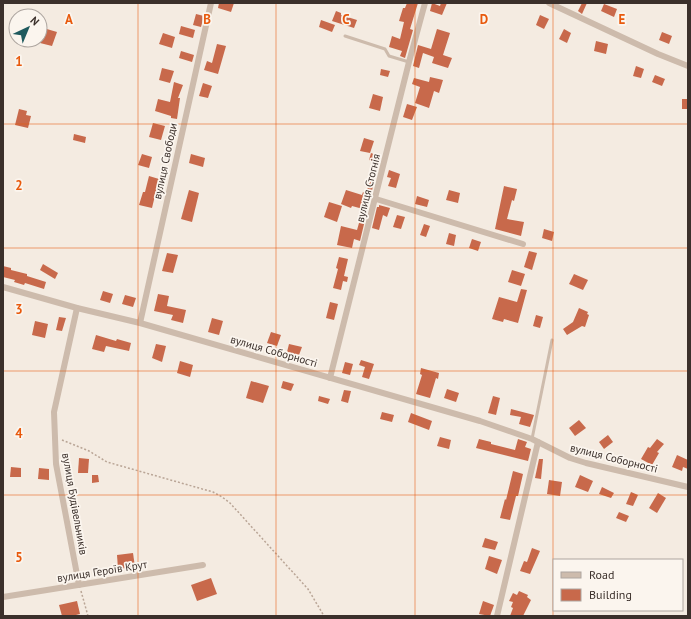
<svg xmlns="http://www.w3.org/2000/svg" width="691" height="619" font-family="'PT Sans',sans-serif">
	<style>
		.building { fill: #c8694b }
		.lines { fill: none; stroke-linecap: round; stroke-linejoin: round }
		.path { stroke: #b9a596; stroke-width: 1.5; stroke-dasharray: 2 2; stroke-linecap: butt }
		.service { stroke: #cdbbac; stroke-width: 3 }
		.minor { stroke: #cdbbac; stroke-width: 6 }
		.grid { fill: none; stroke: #e8590c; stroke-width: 1; stroke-opacity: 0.55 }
		.labels { text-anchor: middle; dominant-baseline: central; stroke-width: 3.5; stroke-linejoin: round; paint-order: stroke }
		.street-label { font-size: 11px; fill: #3b302b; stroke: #fbf5ee }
		.grid-label { font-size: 13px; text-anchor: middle; font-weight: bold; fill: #e8590c; stroke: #fbf5ee; stroke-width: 3.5; stroke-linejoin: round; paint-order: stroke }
	</style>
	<rect width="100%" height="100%" fill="#f4ebe1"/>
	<g class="building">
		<path d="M219 3H234L231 12 218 8Z"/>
		<path d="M407 3H418L410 29 413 30 405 58 400 56 402 51 389 47 392 36 400 39 404 22 399 21 403 8H405Z"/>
		<path d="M432 3 440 6 441 3H447L442 15 430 11Z"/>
		<path d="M582 3H587L582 14 578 11Z"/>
		<path d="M604 4 617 9 614 17 601 11Z"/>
		<path d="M336 11 341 13V15L357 20 354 28 332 21Z"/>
		<path d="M196 14 204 16 201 27 193 25Z"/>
		<path d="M540 15 549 19 544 29 536 25Z"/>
		<path d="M321 20 335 25 332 32 319 27Z"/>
		<path d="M181 26 195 30 193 38 179 34Z"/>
		<path d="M40 27 57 32 52 46 40 43Z"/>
		<path d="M437 29 450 33 443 55 452 58 448 68 432 63 434 57 423 53 419 68 413 66 418 45 431 49Z"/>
		<path d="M564 29 571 33 567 43 559 39Z"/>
		<path d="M662 32 672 36 669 44 659 40Z"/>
		<path d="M163 33 175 37 172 48 159 44Z"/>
		<path d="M596 41 608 44 606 54 594 51Z"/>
		<path d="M217 44 226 46 218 74 204 70 207 61 212 63Z"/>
		<path d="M181 51 194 55 192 62 179 58Z"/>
		<path d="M636 66 644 69 641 78 633 76Z"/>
		<path d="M162 68 174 71 170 83 159 80Z"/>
		<path d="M381 69 390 71 388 77 380 75Z"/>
		<path d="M655 75 665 79 662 86 652 82Z"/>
		<path d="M430 77 443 80 439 93 434 91 429 108 415 103 420 87 412 84 414 78 429 82Z"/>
		<path d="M174 82 183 85 178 98H180L177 119 171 118V116L155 111 158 99 170 102Z"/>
		<path d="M203 83 212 86 208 98 199 96Z"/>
		<path d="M373 94 383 97 380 111 369 108Z"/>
		<rect x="682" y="99" width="6" height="10"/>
		<path d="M407 104 417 107 412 120 403 117Z"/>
		<path d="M19 109 27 111 26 115 31 116 28 128 15 125Z"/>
		<path d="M153 123 165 126 161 140 149 137Z"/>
		<path d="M74 134 86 137 85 143 73 140Z"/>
		<path d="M364 138 374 141 370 153 360 151Z"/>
		<path d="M371 153 381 157 378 163 369 160Z"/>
		<path d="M142 154 152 157 149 168 138 165Z"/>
		<path d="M191 154 205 158 203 167 189 163Z"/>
		<path d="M389 170 400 174 396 188 388 186 391 178 387 177Z"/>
		<path d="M149 176 159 179 152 208 139 205 143 192H145Z"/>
		<path d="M370 181 374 182 360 241 354 239 352 248 337 245 341 226 357 230 363 209 352 206 351 208 341 204 346 190 362 195 363 192 366 193Z"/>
		<path d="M504 186 517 189 514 201 512 200 507 219 524 222 521 236 495 229Z"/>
		<path d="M189 190 199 193 192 222 181 219Z"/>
		<path d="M449 190 460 193 458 203 446 200Z"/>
		<path d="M417 196 429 200 427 207 415 204Z"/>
		<path d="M329 202 342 206 337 222 324 217Z"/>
		<path d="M379 205 390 208 387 217 383 215 379 230 372 228 377 207H379Z"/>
		<path d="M397 215 405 217 401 229 393 227Z"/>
		<path d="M424 224 430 226 426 237 420 235Z"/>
		<path d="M544 229 554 232 552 241 542 238Z"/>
		<path d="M449 233 456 235 454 246 446 244Z"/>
		<path d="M472 239 481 242 478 251 469 248Z"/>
		<path d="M529 251 537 253 532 270 524 267Z"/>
		<path d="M167 253 178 255 173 273 162 271Z"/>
		<path d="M339 257 348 259 344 276 348 277 347 282 343 281 341 290 333 288 338 269 336 268Z"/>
		<path d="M43 264 58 273 55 279 40 270Z"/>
		<path d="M3 266 11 268V270L27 274V276L46 282 44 289 25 283 24 285 14 282 15 280 3 277Z"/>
		<path d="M512 270 525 274 521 286 508 282Z"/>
		<path d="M574 274 588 280 583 290 569 284Z"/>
		<path d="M521 289 527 290 518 323 504 319 503 322 492 319 499 297 517 302Z"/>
		<path d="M103 291 113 294 110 303 100 300Z"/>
		<path d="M158 294 169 296 167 306 186 310 183 323 171 320 173 315 154 311Z"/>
		<path d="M125 295 136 298 133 307 122 304Z"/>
		<path d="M330 302 338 304 334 320 326 318Z"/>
		<path d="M579 308 588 312 587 314 589 315 585 327 582 326 567 335 563 329 573 322Z"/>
		<path d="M536 315 543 317 540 328 533 326Z"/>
		<path d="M59 317 66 318 62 331 56 330Z"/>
		<path d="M212 318 223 321 219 335 208 332Z"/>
		<path d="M35 321 48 324 45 338 32 335Z"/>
		<path d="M271 332 281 335 277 346 267 343Z"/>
		<path d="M96 335 116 341 117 339 131 343 129 351 106 346 104 352 92 349Z"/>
		<path d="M156 344 166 346 162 362 152 358Z"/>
		<path d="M289 344 302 347 299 355 287 352Z"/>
		<path d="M361 360 374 364 369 379 362 377 365 367 359 365Z"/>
		<path d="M180 361 193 365 190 377 177 373Z"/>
		<path d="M345 362 353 364 350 375 342 373Z"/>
		<path d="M421 368 439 373 438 379 436 378 430 398 416 394 422 375 420 374Z"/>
		<path d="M251 381 269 386 263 403 246 398Z"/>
		<path d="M283 381 294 384 291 391 281 388Z"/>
		<path d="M447 389 459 393 456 402 444 398Z"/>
		<path d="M344 390 351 391 348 403 341 401Z"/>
		<path d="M319 396 330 399 328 404 318 401Z"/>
		<path d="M493 396 500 398 496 415 488 413Z"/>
		<path d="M511 409 534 415 530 427 519 424 521 417 510 415Z"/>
		<path d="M382 412 394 415 392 422 380 419Z"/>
		<path d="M411 413 432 421 429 430 408 422Z"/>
		<path d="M579 420 586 428 575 436 569 428Z"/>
		<path d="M608 435 613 442 604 449 599 442Z"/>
		<path d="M440 437 451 440 449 449 437 446Z"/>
		<path d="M479 439 491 442V444L515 450 518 439 527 442 525 447 531 449 528 461 476 448Z"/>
		<path d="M657 439 664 444 657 452 659 453 652 465 641 459 648 447 650 448Z"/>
		<path d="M677 455 688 460V469L683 467 682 471 672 467Z"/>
		<path d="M79 458 89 459 88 473H78Z"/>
		<path d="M539 459H543L541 479 535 478Z"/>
		<path d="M11 467 21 468V477H10Z"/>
		<path d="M39 468 49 469V480L38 479Z"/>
		<path d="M513 471 523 474 518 496H516L510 520 500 518 505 499 506 500Z"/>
		<path d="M92 475H98L99 482 92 483Z"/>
		<path d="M580 475 593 481 588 492 575 487Z"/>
		<path d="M549 480 562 482 560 496 547 494Z"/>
		<path d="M602 487 614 493 611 498 599 494Z"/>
		<path d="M631 492 638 495 633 506 626 504Z"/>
		<path d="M658 493 666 498 657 513 649 508Z"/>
		<path d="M619 512 629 516 626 522 616 518Z"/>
		<path d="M485 538 498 542 495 550 482 547Z"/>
		<path d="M532 548 540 551 530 574 520 571 524 561 527 562Z"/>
		<path d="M133 553 135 567 118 569 117 555Z"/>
		<path d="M489 556 502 560 497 574 485 569Z"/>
		<path d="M211 578 217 594 197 601 191 585Z"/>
		<path d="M519 591 528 595 527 597 531 600 523 616H510L513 608 511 607 513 602 509 601 513 593 517 595Z"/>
		<path d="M77 601 80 614 72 616H62L59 605Z"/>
		<path d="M483 601 494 605 490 616 479 614Z"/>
	</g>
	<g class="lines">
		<g class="path">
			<path d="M62 440 89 451 107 462 213 492 222 497 230 503 308 589 324 616"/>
			<path d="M81 591 88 616"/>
		</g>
		<g class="service">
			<path d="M345 36 385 49 389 56 409 62"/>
			<path d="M532 439 552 340"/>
		</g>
		<g class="minor">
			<path d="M549 3 658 54 688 66"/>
			<path d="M376 199 523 244"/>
			<path d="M3 287 77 308 140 323 480 421 532 439 570 458 586 463 688 487"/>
			<path d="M77 308 54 412 56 464 79 585"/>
			<path d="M140 323 211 3"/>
			<path d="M330 378 409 62 425 3"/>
			<path d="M3 597 203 565"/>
			<path d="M497 616 538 442"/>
		</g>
	</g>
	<path class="grid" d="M138 3V616M276 3V616M415 3V616M553 3V616M3 124H688M3 248H688M3 371H688M3 495H688"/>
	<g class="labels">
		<g class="street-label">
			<text transform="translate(165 161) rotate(-78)">вулиця Свободи</text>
			<text transform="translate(368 188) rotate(-76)">вулиця Стогнія</text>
			<text transform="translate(274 351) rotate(16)">вулиця Соборності</text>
			<text transform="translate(614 458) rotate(14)">вулиця Соборності</text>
			<text transform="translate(75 504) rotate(80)">вулиця Будівельників</text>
			<text transform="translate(102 571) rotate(-9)">вулиця Героїв Крут</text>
		</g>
	</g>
	<g class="grid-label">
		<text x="69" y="24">A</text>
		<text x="207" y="24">B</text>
		<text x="346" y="24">C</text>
		<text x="484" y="24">D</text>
		<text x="622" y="24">E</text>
		<text x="19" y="66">1</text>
		<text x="19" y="190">2</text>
		<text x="19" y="314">3</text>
		<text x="19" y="438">4</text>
		<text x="19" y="562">5</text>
	</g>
	<rect width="691" height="619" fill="none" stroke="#3b302b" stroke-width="8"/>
	<rect x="553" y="559" width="130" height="52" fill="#fbf5ee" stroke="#aea6a0"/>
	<rect x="561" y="572" width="20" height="6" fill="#cdbbac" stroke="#aea6a0"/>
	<text x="589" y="579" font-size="12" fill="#3b302b">Road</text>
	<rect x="561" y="589" width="20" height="12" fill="#c8694b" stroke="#aea6a0"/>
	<text x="589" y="599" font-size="12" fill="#3b302b">Building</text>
	<g transform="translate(28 28) rotate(44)"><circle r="19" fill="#fbf5ee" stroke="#aea6a0"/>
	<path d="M0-3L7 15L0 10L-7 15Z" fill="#1f5a5e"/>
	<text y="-6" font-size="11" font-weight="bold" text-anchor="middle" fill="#3b302b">N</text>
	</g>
</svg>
